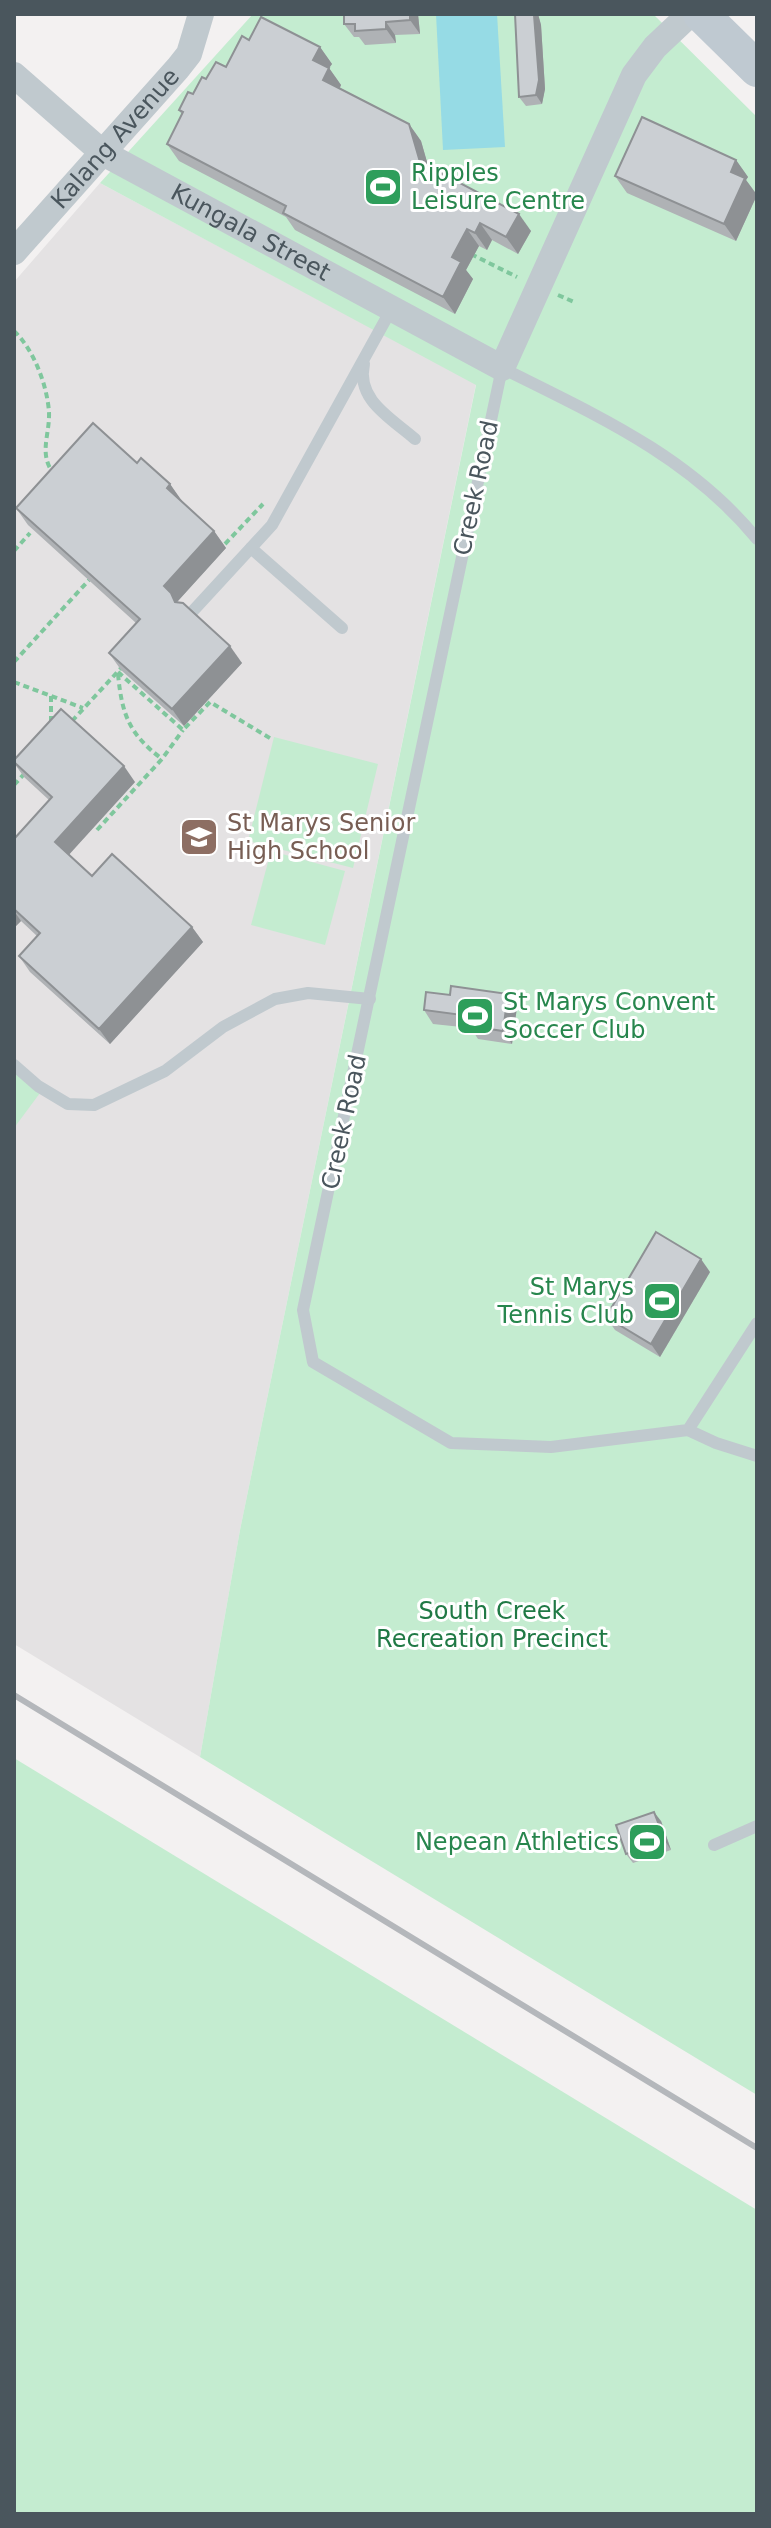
<svg xmlns="http://www.w3.org/2000/svg" width="771" height="2528" font-family="'DejaVu Sans',sans-serif">
	<style>
		.education { fill: #e4e2e3 }
		.green { fill: #c4ecd0 }
		.water { fill: #96dbe5 }
		.lines { fill: none; stroke-linecap: round; stroke-linejoin: round }
		.path { stroke: #7fc79d; stroke-width: 4; stroke-dasharray: 6 4; stroke-linecap: butt }
		.lane { stroke: #c0c9ce; stroke-width: 12 }
		.street { stroke: #c0c9ce; stroke-width: 26 }
		.secondary { stroke: #bfc9d1; stroke-width: 36 }
		.rail { stroke: #b4b7bb; stroke-width: 6 }
		.wall { fill: #afb2b5 }
		.shaded-wall { fill: #8e9194 }
		.building { fill: #cbcfd3; stroke: #8e9194; stroke-width: 2 }
		.labels { text-anchor: middle; dominant-baseline: central; stroke-width: 6; stroke-linejoin: round; paint-order: stroke }
		.street-label { font-size: 24px; fill: #4a565d; stroke: #fff }
		.leisure-label { font-size: 24px; fill: #27864d; stroke: #fff; text-anchor: start }
		.education-label { font-size: 24px; fill: #785e54; stroke: #fff; text-anchor: start }
		.park-label { font-size: 24px; fill: #207945; stroke: #fff }
	</style>
	<rect width="100%" height="100%" fill="#f3f1f1"/>
	<path class="education" d="M100 183 476 384 240 1530 200 1757 14 1644V282Z"/>
	<g class="green">
		<path d="M253 14H653L757 117V2095L200 1757 240 1530 476 385 100 183Z"/>
		<path d="M274 737 378 764 353 868 248 841Z"/>
		<path d="M271 851 345 871 325 945 251 925Z"/>
		<path d="M14 1072 40 1093 14 1128Z"/>
		<path d="M14 1758 757 2210V2514H14Z"/>
	</g>
	<path class="water" d="M436 14H497L505 147 443 150Z"/>
	<g class="lines">
		<g class="path">
			<path d="M471 254 517 277"/>
			<path d="M558 295 574 302"/>
			<path d="M14 331C34 350 47 385 49 412 50 435 38 454 54 474"/>
			<path d="M225 544 263 504"/>
			<path d="M14 551 30 533"/>
			<path d="M14 662 89 580"/>
			<path d="M118 672 183 730 210 702 273 740"/>
			<path d="M118 674C122 715 129 734 162 759"/>
			<path d="M14 682 83 708"/>
			<path d="M51 696V723"/>
			<path d="M72 721 123 666"/>
			<path d="M14 785 26 772"/>
			<path d="M97 830 162 759 183 730"/>
		</g>
		<g class="lane">
			<path d="M364 364C356 400 391 418 415 439"/>
			<path d="M757 539C689 456 596 415 502 368L303 1310 313 1362 451 1443 551 1447 688 1430 757 1323"/>
			<path d="M251 548 342 628"/>
			<path d="M192 612 272 525 392 308"/>
			<path d="M14 1065 38 1086 68 1104 94 1105 165 1071 223 1027 275 999 308 993 370 999"/>
			<path d="M688 1430 716 1443 757 1456"/>
			<path d="M714 1845 757 1826"/>
		</g>
		<g class="street">
			<path id="s1" d="M14 75 103 153 502 368 634 75 655 47 690 14"/>
			<path id="s2" d="M14 252 178 68 189 54 201 14"/>
		</g>
		<path class="secondary" d="M701 14 757 69"/>
		<path class="rail" d="M14 1695 757 2148"/>
	</g>
	<g class="wall">
		<path d="M344 14H418L420 34 395 35 396 43 365 45 359 37H354L344 24Z"/>
		<path d="M515 14H538L541 25 545 89 542 104 526 106 519 97Z"/>
		<path d="M320 47 332 64 329 68 341 85 340 88 409 124 421 141 428 166 531 231 518 254 492 240 487 250 479 246 466 270 473 279 455 314 295 230 286 217 179 161 167 144 182 115 179 110 206 79 226 67Z"/>
		<path d="M736 160 748 177 746 180 757 195 736 241 627 193 615 176Z"/>
		<path d="M170 484 182 502 214 531 226 548 177 602 242 663 184 726 121 670 109 653 136 623 28 525 16 508Z"/>
		<path d="M14 763 135 782 69 854 92 876 192 927 203 942 110 1044 30 972 19 956 37 936 21 921 14 928V839L49 800 24 777Z"/>
		<path d="M508 994 517 1007 512 1044 478 1039 471 1028 433 1024 424 1010 450 995Z"/>
		<path d="M710 1272 660 1357 615 1330 606 1317Z"/>
		<path d="M661 1821 671 1850 633 1863 626 1854Z"/>
	</g>
	<g class="shaded-wall">
		<path d="M410 14H418L420 34 410 20Z"/>
		<path d="M534 14H538L541 25 545 89 542 104 536 95Z"/>
		<path d="M386 22 395 35 396 43 386 29Z"/>
		<path d="M320 47 332 64 329 68 341 85 335 97 323 80 313 60Z"/>
		<path d="M409 124 421 141 432 179 420 162Z"/>
		<path d="M736 160 748 177 746 180 757 195 736 241 724 224 731 172Z"/>
		<path d="M519 214 531 231 518 254 506 237Z"/>
		<path d="M480 223 492 240 487 250 475 233Z"/>
		<path d="M467 229 479 246 466 270 473 279 455 314 443 297 452 257Z"/>
		<path d="M170 484 182 501 179 505 167 488Z"/>
		<path d="M214 531 226 548 177 602 183 610 187 619 164 586Z"/>
		<path d="M230 646 242 663 184 726 172 709Z"/>
		<path d="M124 766 135 782 66 858 55 842Z"/>
		<path d="M14 911 21 921 14 928Z"/>
		<path d="M192 927 203 942 110 1044 99 1029Z"/>
		<path d="M508 994 517 1007 512 1044 503 1031Z"/>
		<path d="M701 1259 710 1272 660 1357 651 1344Z"/>
		<path d="M654 1812 661 1821 671 1850 665 1841Z"/>
	</g>
	<g class="building">
		<path d="M344 14H410V20L386 22V29L355 31V24H344Z"/>
		<path d="M515 14H534V15L539 80 536 95 519 97Z"/>
		<path d="M261 17 320 47 313 60 329 68 323 80 409 124 420 162 519 214 506 237 480 223 475 233 467 229 452 257 461 262 443 297 283 213 286 206 167 144 183 112 179 110 188 92 193 94 202 77 206 79 216 62 226 67 242 36 249 40Z"/>
		<path d="M642 117 736 160 731 172 745 178 724 224 615 176Z"/>
		<path d="M93 423 137 463 141 458 170 484 167 488 214 531 164 586 171 593 175 602 183 603 230 646 172 709 109 653 140 619 16 508Z"/>
		<path d="M61 709 124 766 55 842 92 876 112 854 192 927 99 1029 19 956 40 933 14 909V839L52 797 14 762V760Z"/>
		<path d="M451 986 508 994 503 1031 469 1026 470 1016 424 1010 426 992 450 995Z"/>
		<path d="M656 1232 701 1259 651 1344 606 1317Z"/>
		<path d="M654 1812 665 1841 626 1854 616 1825Z"/>
	</g>
	<defs>
		<symbol id="stadium-square" viewBox="-11 -11 22 22"><rect x="-9" y="-9" width="18" height="18" rx="4" fill="#2e9e5b" stroke="#fff"/><path d="M0-5a6.5 5 0 1 0 0 10a6.5 5 0 1 0 0-10ZM-3.5-1.8h7v3.6h-7Z" fill="#fff"/></symbol>
		<symbol id="school-square" viewBox="-11 -11 22 22"><rect x="-9" y="-9" width="18" height="18" rx="4" fill="#8d6e63" stroke="#fff"/><path d="M0-5L7-2L0 1L-7-2ZM-4 1L0 2.5L4 1V4Q0 6-4 4Z" fill="#fff"/></symbol>
	</defs>
	<g fill-rule="evenodd">
		<use href="#stadium-square" x="361" y="165" width="44" height="44"/>
		<use href="#school-square" x="177" y="815" width="44" height="44"/>
		<use href="#stadium-square" x="453" y="994" width="44" height="44"/>
		<use href="#stadium-square" x="640" y="1279" width="44" height="44"/>
		<use href="#stadium-square" x="625" y="1820" width="44" height="44"/>
	</g>
	<g class="labels">
		<g class="street-label">
			<text stroke="none"><textPath href="#s2" startOffset="152">Kalang Avenue</textPath></text>
			<text stroke="none"><textPath href="#s1" startOffset="286">Kungala Street</textPath></text>
			<text transform="translate(476 488) rotate(-78)">Creek Road</text>
			<text transform="translate(344 1122) rotate(-78)">Creek Road</text>
		</g>
		<g class="leisure-label">
			<text x="411" y="173">Ripples<tspan x="411" dy="28">Leisure Centre</tspan></text>
			<text x="503" y="1002">St Marys Convent<tspan x="503" dy="28">Soccer Club</tspan></text>
			<text x="634" y="1287" text-anchor="end">St Marys<tspan x="634" dy="28">Tennis Club</tspan></text>
			<text x="619" y="1842" text-anchor="end">Nepean Athletics</text>
		</g>
		<g class="education-label">
			<text x="227" y="823">St Marys Senior<tspan x="227" dy="28">High School</tspan></text>
		</g>
		<g class="park-label">
			<text x="492" y="1611">South Creek<tspan x="492" dy="28">Recreation Precinct</tspan></text>
		</g>
	</g>
	<rect width="771" height="2528" fill="none" stroke="#4a565d" stroke-width="32"/>
</svg>
